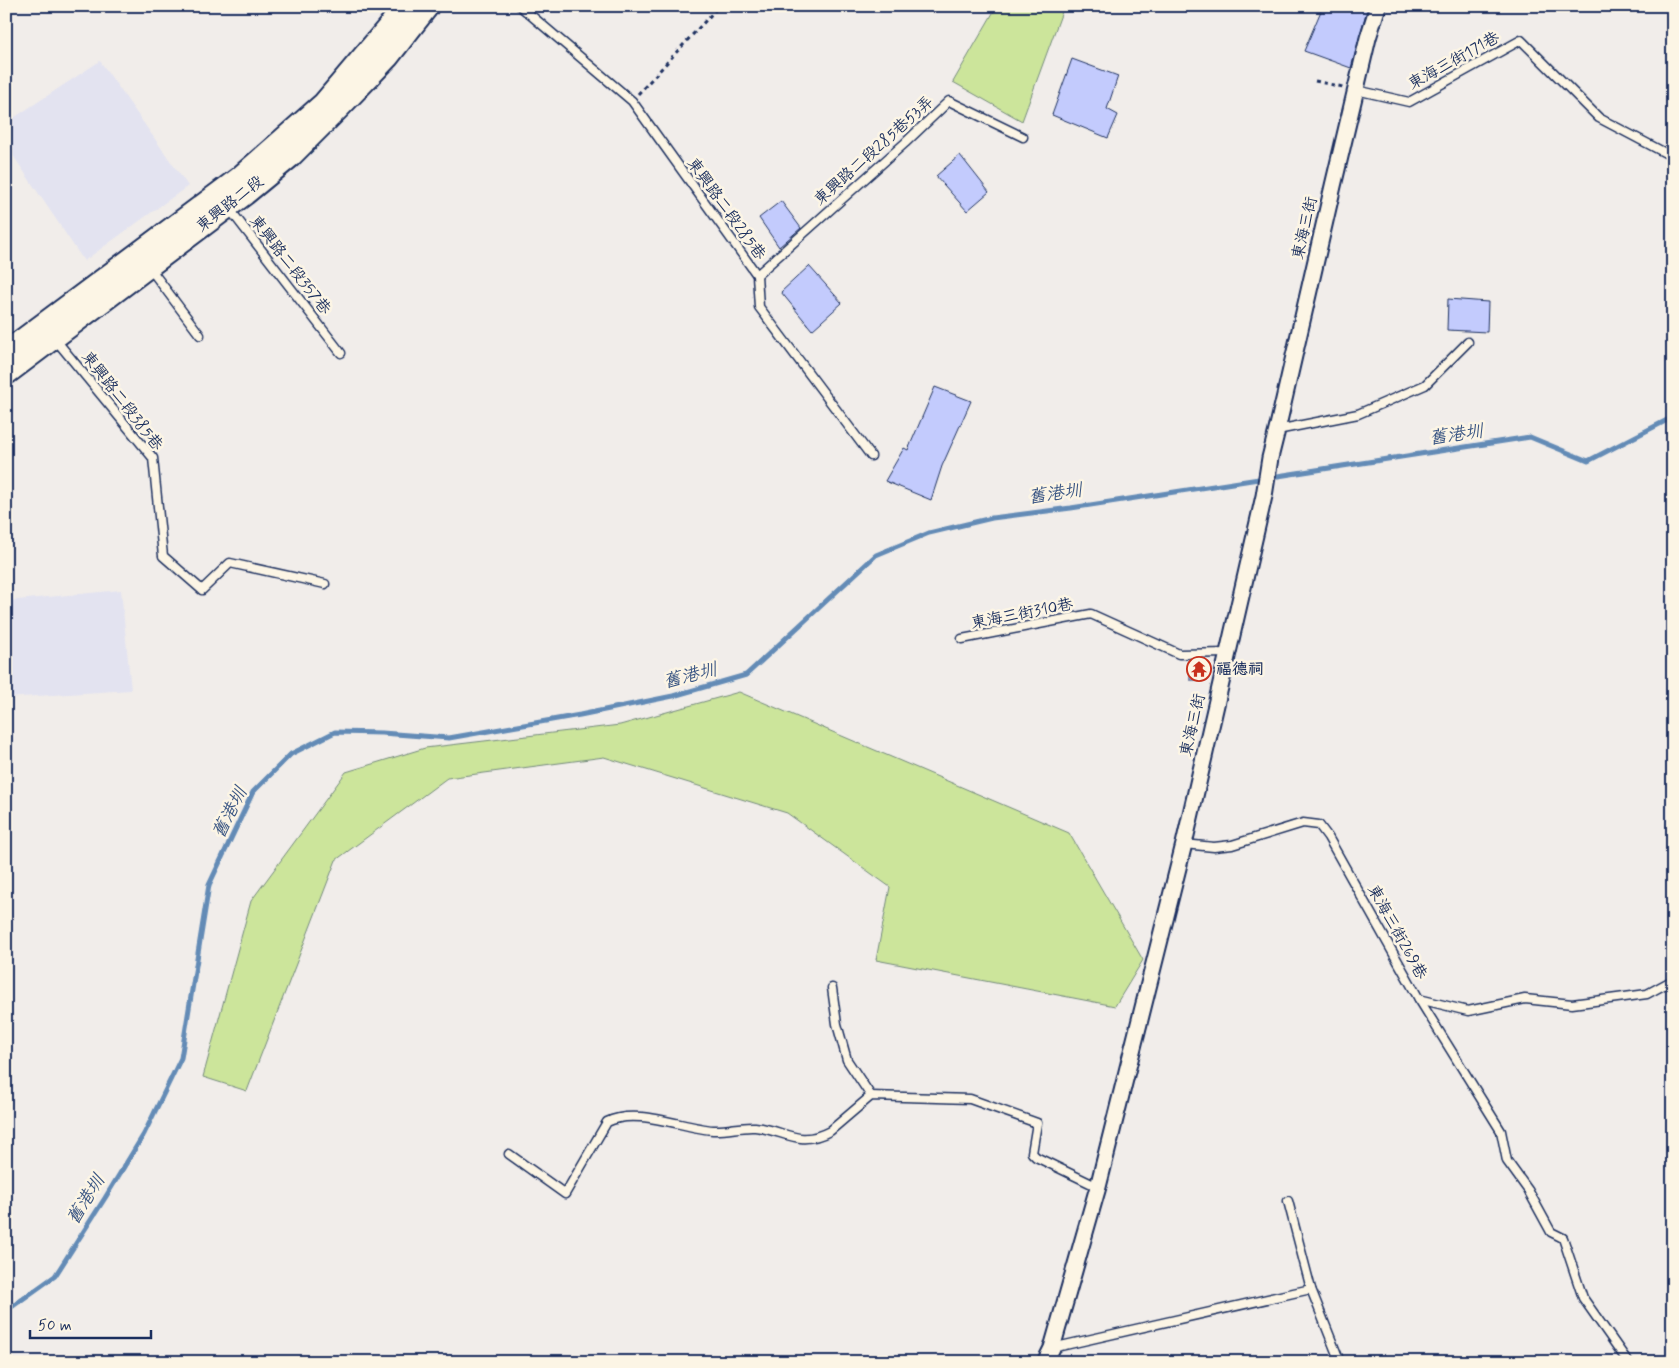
<svg xmlns="http://www.w3.org/2000/svg" width="1679" height="1368" font-family="Mynerve,'LXGW WenKai TC',sans-serif">
	<style>
		.built { fill: #e3e3f0 }
		.green { fill: #cce59b; stroke: #748a7c }
		.lines { fill: none; stroke-linecap: round; stroke-linejoin: round }
		.stream { stroke: #638bb6; stroke-width: 5 }
		.building { fill: #c3cbfd; stroke: #1b2f5e }
		.lane-casing { stroke: #1b2f5e; stroke-width: 11 }
		.street-casing { stroke: #1b2f5e; stroke-width: 19 }
		.secondary-casing { stroke: #1b2f5e; stroke-width: 25 }
		.path { stroke: #1b2f5e; stroke-width: 3; stroke-dasharray: 4 4; stroke-linecap: butt }
		.lane { stroke: #fcf5e5; stroke-width: 8 }
		.street { stroke: #fcf5e5; stroke-width: 15 }
		.secondary { stroke: #fcf5e5; stroke-width: 21 }
		.labels { text-anchor: middle; dominant-baseline: central; stroke-width: 5; stroke-linejoin: round; paint-order: stroke }
		.street-label { font-size: 16px; fill: #1b2f5e; stroke: #fcf5e5 }
		.poi-label { font-size: 16px; font-weight: bold; fill: #1b2f5e; stroke: #fcf5e5; text-anchor: start }
		.water-label { font-size: 18px; font-style: italic; fill: #395583; stroke: #fcf5e5 }
	</style>
	<rect width="100%" height="100%" fill="#f1edea"/>
	<filter id="ink" filterUnits="userSpaceOnUse"><feTurbulence type="fractalNoise" baseFrequency=".02" numOctaves="2"/><feDisplacementMap in="SourceGraphic" scale="10" xChannelSelector="R" yChannelSelector="G"/><feConvolveMatrix kernelMatrix="1 2 1 2 8 2 1 2 1" color-interpolation-filters="sRGB"/></filter>
	<g filter="url(#ink)">
		<g class="built">
			<path d="M100 61 188 186 84 261 6 145V123Z"/>
			<path d="M121 590 131 690 6 698V601Z"/>
		</g>
		<g class="green">
			<path d="M997 6H1061L1063 9 1022 121 953 82Z"/>
			<path d="M739 692 1069 833 1143 960 1115 1006 876 960 890 887 787 813 604 757 447 778 336 860 247 1091 203 1077 251 901 346 772 425 748 620 725Z"/>
		</g>
		<g class="lines">
			<path class="stream" d="M6 1311 55 1276 105 1198 144 1134 181 1058 209 885 253 792 291 754 335 732 382 733 449 738 580 715 673 696 746 675 876 555 929 533 992 518 1071 508 1530 437 1588 461 1673 417"/>
		</g>
		<g class="building">
			<path d="M1323 6H1368L1351 68 1304 51Z"/>
			<path d="M1072 59 1118 76 1107 109 1118 115 1108 138 1052 115Z"/>
			<path d="M960 155 989 192 967 211 936 176Z"/>
			<path d="M781 201 801 228 779 247 759 218Z"/>
			<path d="M809 266 842 303 812 330 781 292Z"/>
			<path d="M1448 299 1488 302 1487 332 1447 330Z"/>
			<path d="M935 387 971 401 942 466 931 500 885 481 904 448 908 450Z"/>
			<path d="M1190 665H1209L1208 680H1190Z"/>
		</g>
		<g class="lines">
			<defs>
				<g id="lane">
					<path d="M520 6 632 101 757 275 759 307 871 456"/>
					<path d="M1356 90 1409 102 1521 40 1599 118 1673 157"/>
					<path d="M228 207 341 353"/>
					<path d="M149 267 200 335"/>
					<path d="M757 275 905 143 949 101 1023 137"/>
					<path d="M55 339 153 458 163 556 202 590 230 563 325 584"/>
					<path d="M1277 430 1358 414 1425 385 1468 342"/>
					<path d="M962 639 1091 614 1179 654 1227 653"/>
					<path d="M1184 844 1214 847 1232 845 1303 823 1319 825 1328 837 1419 999 1468 1011 1525 999 1572 1004 1647 994 1673 980"/>
					<path d="M832 988 837 1024 847 1060 871 1096"/>
					<path d="M1419 999 1501 1131 1507 1161 1528 1190 1551 1232 1563 1238 1583 1298 1628 1362"/>
					<path d="M509 1154 565 1194 607 1122C636 1107 683 1128 713 1130 727 1131 741 1126 755 1127 785 1130 798 1148 830 1131L871 1096 970 1099 1037 1123 1032 1153 1036 1157 1098 1187"/>
					<path d="M1288 1201 1311 1289 1340 1362"/>
					<path d="M1052 1348 1311 1289"/>
				</g>
				<path id="street" d="M1045 1362 1052 1348 1098 1187 1184 844 1264 496 1270 458 1277 430 1333 186 1368 38 1378 6"/>
				<g id="secondary">
					<path d="M6 352 239 178 323 104 389 26 404 6"/>
					<path d="M6 374 245 194 290 157 339 108 388 57 428 6"/>
				</g>
			</defs>
			<use href="#lane" class="lane-casing"/>
			<use href="#street" class="street-casing"/>
			<use href="#secondary" class="secondary-casing"/>
			<g class="path">
				<path d="M1315 81 1343 87"/>
				<path d="M638 94 719 6"/>
			</g>
			<use href="#lane" class="lane"/>
			<use href="#street" class="street"/>
			<use href="#secondary" class="secondary"/>
		</g>
	</g>
	<defs>
		<symbol id="temple-ring" viewBox="-11 -11 22 22"><circle r="9.5" fill="#fcf5e5" stroke="#c8321e" stroke-width="1.5"/><path d="M0-6L5-2H3V0L6.5 2.5H4V6H1.5V3h-3V6H-4V2.5H-6.5L-3 0V-2H-5Z" fill="#c8321e"/></symbol>
	</defs>
	<g fill-rule="evenodd">
		<use href="#temple-ring" x="1185" y="655" width="28" height="28"/>
	</g>
	<g class="labels">
		<g class="street-label">
			<text transform="translate(1454 61) rotate(-29)">東海三街171巷</text>
			<text transform="translate(874 151) rotate(-42)">東興路二段285巷53弄</text>
			<text transform="translate(230 204) rotate(-38)">東興路二段</text>
			<text transform="translate(726 209) rotate(54)">東興路二段285巷</text>
			<text transform="translate(1305 228) rotate(-77)">東海三街</text>
			<text transform="translate(290 265) rotate(52)">東興路二段357巷</text>
			<text transform="translate(122 401) rotate(52)">東興路二段385巷</text>
			<text transform="translate(1022 614) rotate(-11)">東海三街310巷</text>
			<text transform="translate(1193 725) rotate(-77)">東海三街</text>
			<text transform="translate(1397 932) rotate(61)">東海三街269巷</text>
		</g>
		<g class="poi-label">
			<text x="1216" y="669">福德祠</text>
		</g>
		<g class="water-label">
			<text transform="translate(1456 435) rotate(-8)">舊港圳</text>
			<text transform="translate(1055 494) rotate(-8)">舊港圳</text>
			<text transform="translate(690 676) rotate(-14)">舊港圳</text>
			<text transform="translate(230 813) rotate(-63)">舊港圳</text>
			<text transform="translate(86 1200) rotate(-58)">舊港圳</text>
		</g>
	</g>
	<rect width="1679" height="1368" fill="none" stroke="#fcf5e5" stroke-width="25"/>
	<rect x="12" y="12" width="1654" height="1343" fill="none" stroke="#1b2f5e" stroke-width="2" filter="url(#ink)"/>
	<path d="M30 1330v8h121v-8" fill="none" stroke="#1b2f5e" stroke-width="2.5"/>
	<text x="38" y="1330" font-size="15" fill="#1b2f5e" stroke="#fcf5e5" stroke-width="4" paint-order="stroke">50 m</text>
</svg>
